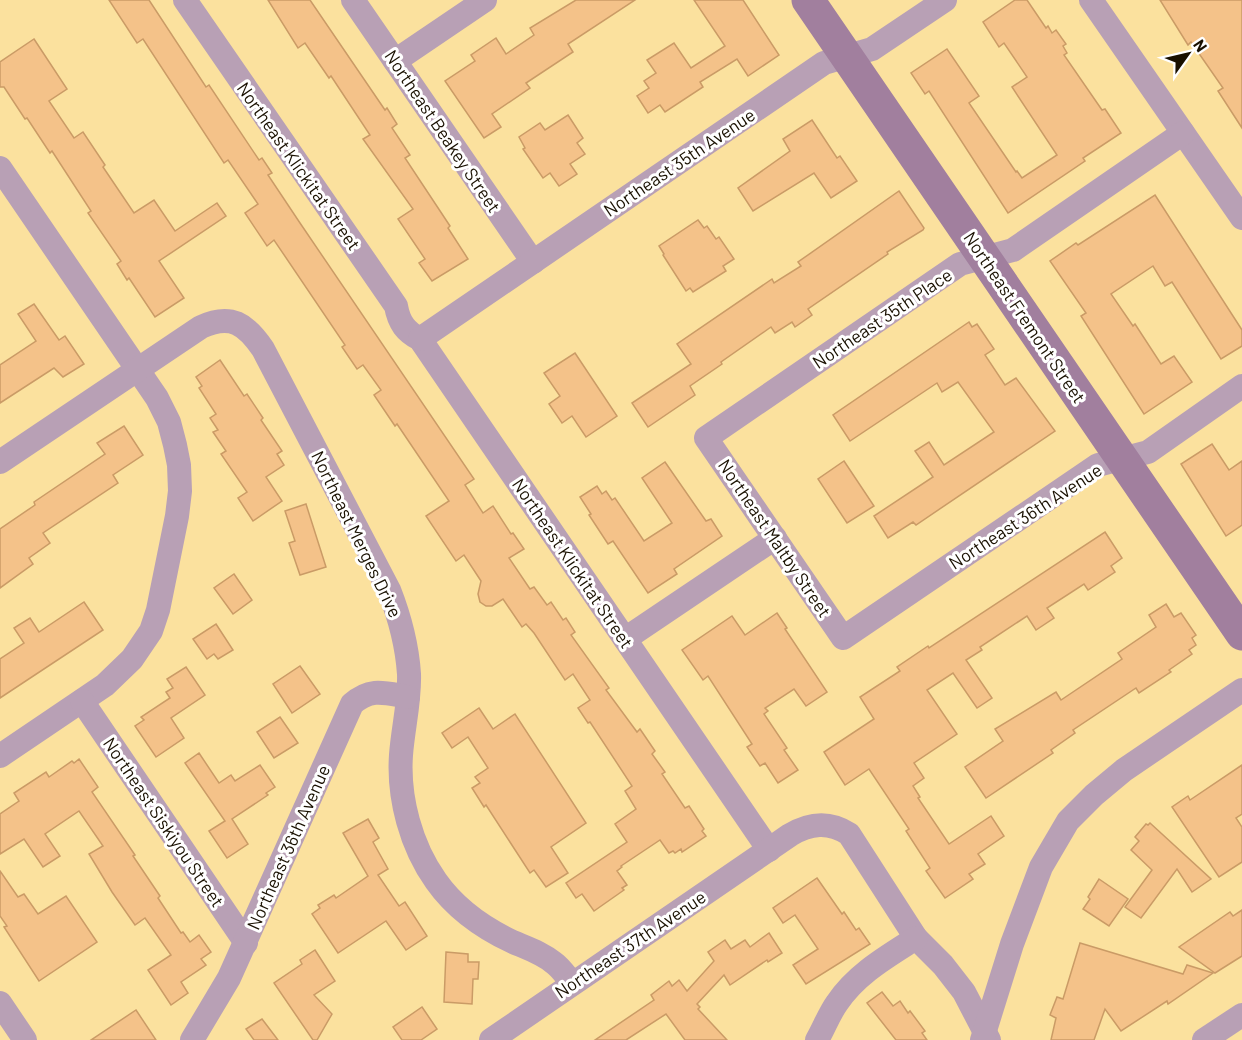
<svg xmlns="http://www.w3.org/2000/svg" width="1242" height="1040" font-family="Barlow,sans-serif">
	<style>
		.building { fill: #f4c289; stroke: #ca9b66; stroke-width: 1.5 }
		.lines { fill: none; stroke-linecap: round; stroke-linejoin: round }
		.street { stroke: #b8a0b5; stroke-width: 24 }
		.secondary { stroke: #a17f9e; stroke-width: 33 }
		.labels { text-anchor: middle; dominant-baseline: central; stroke-width: 6; stroke-linejoin: round; paint-order: stroke }
		.street-label { font-size: 18px; fill: #191000; stroke: #fff }
	</style>
	<rect width="100%" height="100%" fill="#fbe19e"/>
	<g class="building">
		<path d="M109 0H149L206 87 209 85 259 160 262 158 272 173 268 175 300 223 474 479 465 485 483 513 493 506 511 534 513 533 524 549 509 558 530 589 534 587 547 605 551 602 563 620 566 618 575 632 571 635 609 688 606 690 637 732 640 729 655 751 652 754 665 772 662 774 685 808 689 806 704 829 702 831 706 836 682 852 681 849 675 853 673 851 669 853 660 840 621 866 622 867 617 871 627 885 622 888 624 890 594 911 582 894 576 898 566 883 627 842 615 824 636 809 625 791 632 786 590 722 588 723 578 708 590 700 573 674 565 680 534 633 526 624 522 627 503 599 492 606H486L480 602 478 594 481 581 464 555 456 561 426 516 449 501 397 424 395 426 374 395 381 390 363 365 357 369 342 347 345 345 274 240 267 246 245 213 258 204 228 160 224 163 143 39 137 43Z"/>
		<path d="M268 0H310L385 110 387 108 397 124 392 128 410 155 405 158 450 226 448 228 468 259 432 281 419 263 425 259 398 219 413 209 363 139 370 135 331 76 329 78 305 43 298 48Z"/>
		<path d="M576 0H635L568 44 573 52 526 83 530 88 492 114 501 127 484 138 445 81 475 61 471 55 496 38 506 54 534 35 530 28Z"/>
		<path d="M694 0H743L779 55 748 76 737 59 700 82 703 87 665 112 660 105 648 113 637 96 649 88 644 81 656 73 647 60 674 43 691 68 725 46Z"/>
		<path d="M1015 0H1027L1046 28 1048 26 1052 33 1056 30 1066 44 1063 46 1067 53 1064 55 1102 110 1105 109 1121 133 1083 158 1085 161 1008 213 929 91 925 94 911 73 947 49 979 96 969 103 1016 172 1017 171 1022 178 1057 155 1012 87 1027 77 1004 43 999 47 983 22Z"/>
		<path d="M1160 0H1242V128L1218 91 1223 88 1191 42 1188 45Z"/>
		<path d="M34 39 67 89 49 101 74 138 83 132 105 165 103 167 134 213 154 200 175 231 217 203 226 216 159 261 184 298 155 317 129 278 127 280 117 264 121 261 88 213 91 211 52 151 50 153 27 118 25 119 4 87H0V62Z"/>
		<path d="M568 115 583 138 577 143 585 154 570 164 577 174 559 186 550 173 543 178 523 149 525 148 519 137 540 123 545 130Z"/>
		<path d="M812 120 837 158 840 156 857 181 831 198 814 173 753 211 738 188 790 151 783 139Z"/>
		<path d="M899 191 924 228 923 230 887 252 888 254 808 309 812 315 795 327 792 322 775 333 771 327 721 362 722 364 690 386 695 395 648 427 632 403 691 364 677 344 772 279 774 283 801 266 798 262Z"/>
		<path d="M1155 195 1242 330V346L1221 359 1172 282 1165 286 1153 266 1111 294 1133 326 1135 324 1161 364 1174 356 1192 382 1144 414 1081 316 1086 313 1050 261 1076 243 1078 245Z"/>
		<path d="M698 220 704 228 707 226 716 239 719 237 734 259 723 266 726 271 693 292 690 288 686 291 663 255 664 254 659 246Z"/>
		<path d="M34 304 59 340 65 336 84 364 63 377 54 368 0 403V365L36 341 18 314Z"/>
		<path d="M969 322 972 327 977 324 994 349 985 355 1005 385 1016 378 1055 431 916 525 913 522 888 538 874 516 933 477 915 451 929 442 944 465 994 432 958 382 942 392 937 383 850 441 833 415Z"/>
		<path d="M575 353 617 416 586 437 572 416 562 423 549 404 560 396 544 373Z"/>
		<path d="M220 360 244 396 247 394 263 418 261 420 282 451 277 454 284 465 266 477 282 501 253 521 238 498 247 492 221 454 226 451 213 432 218 430 210 418 216 414 199 388 202 386 196 377Z"/>
		<path d="M124 426 143 455 113 475 118 483 43 533 50 543 29 558 33 564 0 588V529L35 505 34 502 105 454 97 443Z"/>
		<path d="M1212 444 1229 470 1242 461V525L1226 536 1181 464Z"/>
		<path d="M844 461 874 506 847 523 818 479Z"/>
		<path d="M665 462 706 521 711 519 722 536 674 569 677 574 648 593 613 541 608 544 589 515 591 514 580 497 597 486 602 494 606 491 612 500 615 498 644 541 672 523 642 478Z"/>
		<path d="M306 504 326 567 300 575 289 543 295 541 285 511Z"/>
		<path d="M1105 532 1122 558 1111 566 1115 572 1088 590 1084 584 1047 608 1054 618 1036 630 1027 616 980 647 982 650 966 660 992 698 977 708 953 673 927 690 957 734 914 763 924 778 913 786 920 797 918 798 949 844 991 816 1004 836 978 854 985 864 969 874 973 879 945 898 926 871 930 868 906 831 909 829 869 769 845 785 824 752 874 719 860 697 900 671 897 667 928 646 929 648Z"/>
		<path d="M234 574 252 600 233 614 214 588Z"/>
		<path d="M84 602 103 630 0 698V659L24 643 14 628 30 618 39 632Z"/>
		<path d="M1166 604 1174 617 1181 613 1196 635 1192 638 1196 645 1189 650 1192 654 1169 670 1171 672 1139 693 1136 688 1073 730 1075 733 1051 750 1053 753 986 798 965 767 1003 741 995 729 1056 692 1061 700 1122 659 1118 653 1156 627 1149 615Z"/>
		<path d="M777 613 787 628 785 629 827 692 806 706 794 689 765 708 768 711 764 714 787 748 784 750 798 770 778 783 765 763 760 766 747 747 752 744 708 676 703 680 682 650 732 616 745 635Z"/>
		<path d="M216 624 233 650 218 659 214 654 207 659 193 639Z"/>
		<path d="M300 666 320 694 292 713 273 684Z"/>
		<path d="M186 667 205 695 171 718 184 738 156 757 135 726 144 720 141 717 170 698 166 692 173 688 167 679Z"/>
		<path d="M479 708 493 729 515 714 586 823 551 847 568 873 546 887 534 870 530 873 486 805 484 807 472 788 480 783 475 777 488 768 468 737 452 748 442 733Z"/>
		<path d="M280 717 298 743 274 758 257 732Z"/>
		<path d="M199 753 219 783 231 775 235 781 260 765 275 787 266 793 268 795 232 819 248 844 227 858 209 831 225 821 185 763Z"/>
		<path d="M79 759 98 787 92 792 135 855 133 856 160 896 158 898 181 933 183 932 190 942 199 935 211 952 201 959 206 965 181 982 188 993 171 1005 148 970 171 955 145 918 135 925 112 892 89 854 103 846 79 811 45 834 60 856 43 867 24 839 0 854V814L19 801 14 793 46 772 49 777 72 761 74 763Z"/>
		<path d="M1242 765V814L1236 818 1242 827V862L1219 877 1172 807 1188 796 1190 800Z"/>
		<path d="M368 819 379 838 373 842 388 869 378 875 399 906 405 902 427 936 406 950 386 921 338 953 312 914 320 908 318 905 334 895 336 898 368 876 343 833Z"/>
		<path d="M1150 823 1211 879 1192 892 1177 869 1141 918 1125 907 1152 870 1131 850 1139 841 1135 837 1146 824 1148 825Z"/>
		<path d="M0 871 18 897 24 894 38 914 66 896 97 942 39 981 4 927 7 926 0 916Z"/>
		<path d="M817 878 842 914 844 912 856 930 859 928 870 944 806 984 793 965 818 949 795 915 783 923 773 908Z"/>
		<path d="M1099 879 1128 899 1109 926 1083 909 1090 899 1088 897Z"/>
		<path d="M1242 910V956L1215 973 1179 947 1230 912 1233 916Z"/>
		<path d="M769 933 782 953 768 962 767 960 730 985 724 975 697 1004 700 1007 698 1009 727 1040H685L666 1014 626 1040H595L654 1000 651 995 669 981 672 986 679 980 687 991 714 961 708 952 725 940 731 949 745 940 750 947Z"/>
		<path d="M1080 943 1183 974 1187 965 1213 973 1168 1004 1167 1001 1121 1031 1105 1009 1094 1040H1051L1056 1018 1050 1015 1057 997 1063 999Z"/>
		<path d="M315 950 335 981 314 995 332 1014 317 1040H313L274 983 302 964 300 960Z"/>
		<path d="M446 952 468 954V962H479L478 979H473L472 1004 444 1002Z"/>
		<path d="M882 992 893 1006 900 1001 908 1013 910 1011 925 1031 922 1033 927 1040H896L867 1003Z"/>
		<path d="M422 1007 437 1029 421 1040H402L393 1027Z"/>
		<path d="M136 1010 156 1040H91Z"/>
		<path d="M262 1019 278 1040H254L246 1029Z"/>
	</g>
	<g class="lines">
		<g class="street">
			<path d="M185 0 396 306C399 323 406 332 420 339L769 850"/>
			<path d="M353 0 533 262"/>
			<path d="M1091 0 1242 218"/>
			<path d="M395 61 485 0"/>
			<path d="M1183 133 1013 250 960 264 706 438 843 638 1098 465 1148 452 1242 386"/>
			<path d="M0 168 157 398 169 422 175 445 179 465 180 491 177 516 158 610 151 631 132 659 105 685 0 756"/>
			<path d="M420 339 824 63 872 49 945 0"/>
			<path d="M0 462 201 327C231 313 246 324 263 349L389 590C400 618 407 644 409 674 410 701 403 728 401 755 398 798 411 846 436 881 455 908 483 928 513 942 527 948 542 953 554 963 561 968 566 976 572 983"/>
			<path d="M625 639 775 538"/>
			<path d="M82 701 246 943"/>
			<path d="M0 1003 25 1040"/>
			<path d="M192 1040 229 978 352 704C371 687 385 693 408 697"/>
			<path d="M491 1040 790 835C810 823 829 821 849 834L916 938 943 965 964 992 989 1040"/>
			<path d="M817 1040C824 1028 829 1014 837 1003 856 974 888 956 916 938"/>
			<path d="M982 1040 1012 944 1041 867 1068 821 1094 795 1124 770 1242 690"/>
			<path d="M1204 1040 1242 1015"/>
		</g>
		<path class="secondary" d="M808 0 1242 634"/>
	</g>
	<g class="labels">
		<g class="street-label">
			<text transform="translate(443 131) rotate(56)">Northeast Beakey Street</text>
			<text transform="translate(679 162) rotate(-34)">Northeast 35th Avenue</text>
			<text transform="translate(299 166) rotate(55)">Northeast Klickitat Street</text>
			<text transform="translate(1025 317) rotate(56)">Northeast Fremont Street</text>
			<text transform="translate(882 318) rotate(-34)">Northeast 35th Place</text>
			<text transform="translate(1025 516) rotate(-33)">Northeast 36th Avenue</text>
			<text transform="translate(357 534) rotate(64)">Northeast Merges Drive</text>
			<text transform="translate(775 538) rotate(56)">Northeast Maltby Street</text>
			<text transform="translate(573 563) rotate(56)">Northeast Klickitat Street</text>
			<text transform="translate(164 822) rotate(56)">Northeast Siskiyou Street</text>
			<text transform="translate(288 847) rotate(-66)">Northeast 36th Avenue</text>
			<text transform="translate(630 944) rotate(-34)">Northeast 37th Avenue</text>
		</g>
	</g>
	<g transform="translate(1188 54) rotate(56)" stroke="#ffffff" stroke-width="4.5" paint-order="stroke">
	<path d="M0-4.5L10 22L0 15L-10 22Z" fill="#191000"/>
	<text y="-9" font-size="16" font-weight="bold" text-anchor="middle" fill="#191000">N</text>
	</g>
</svg>
